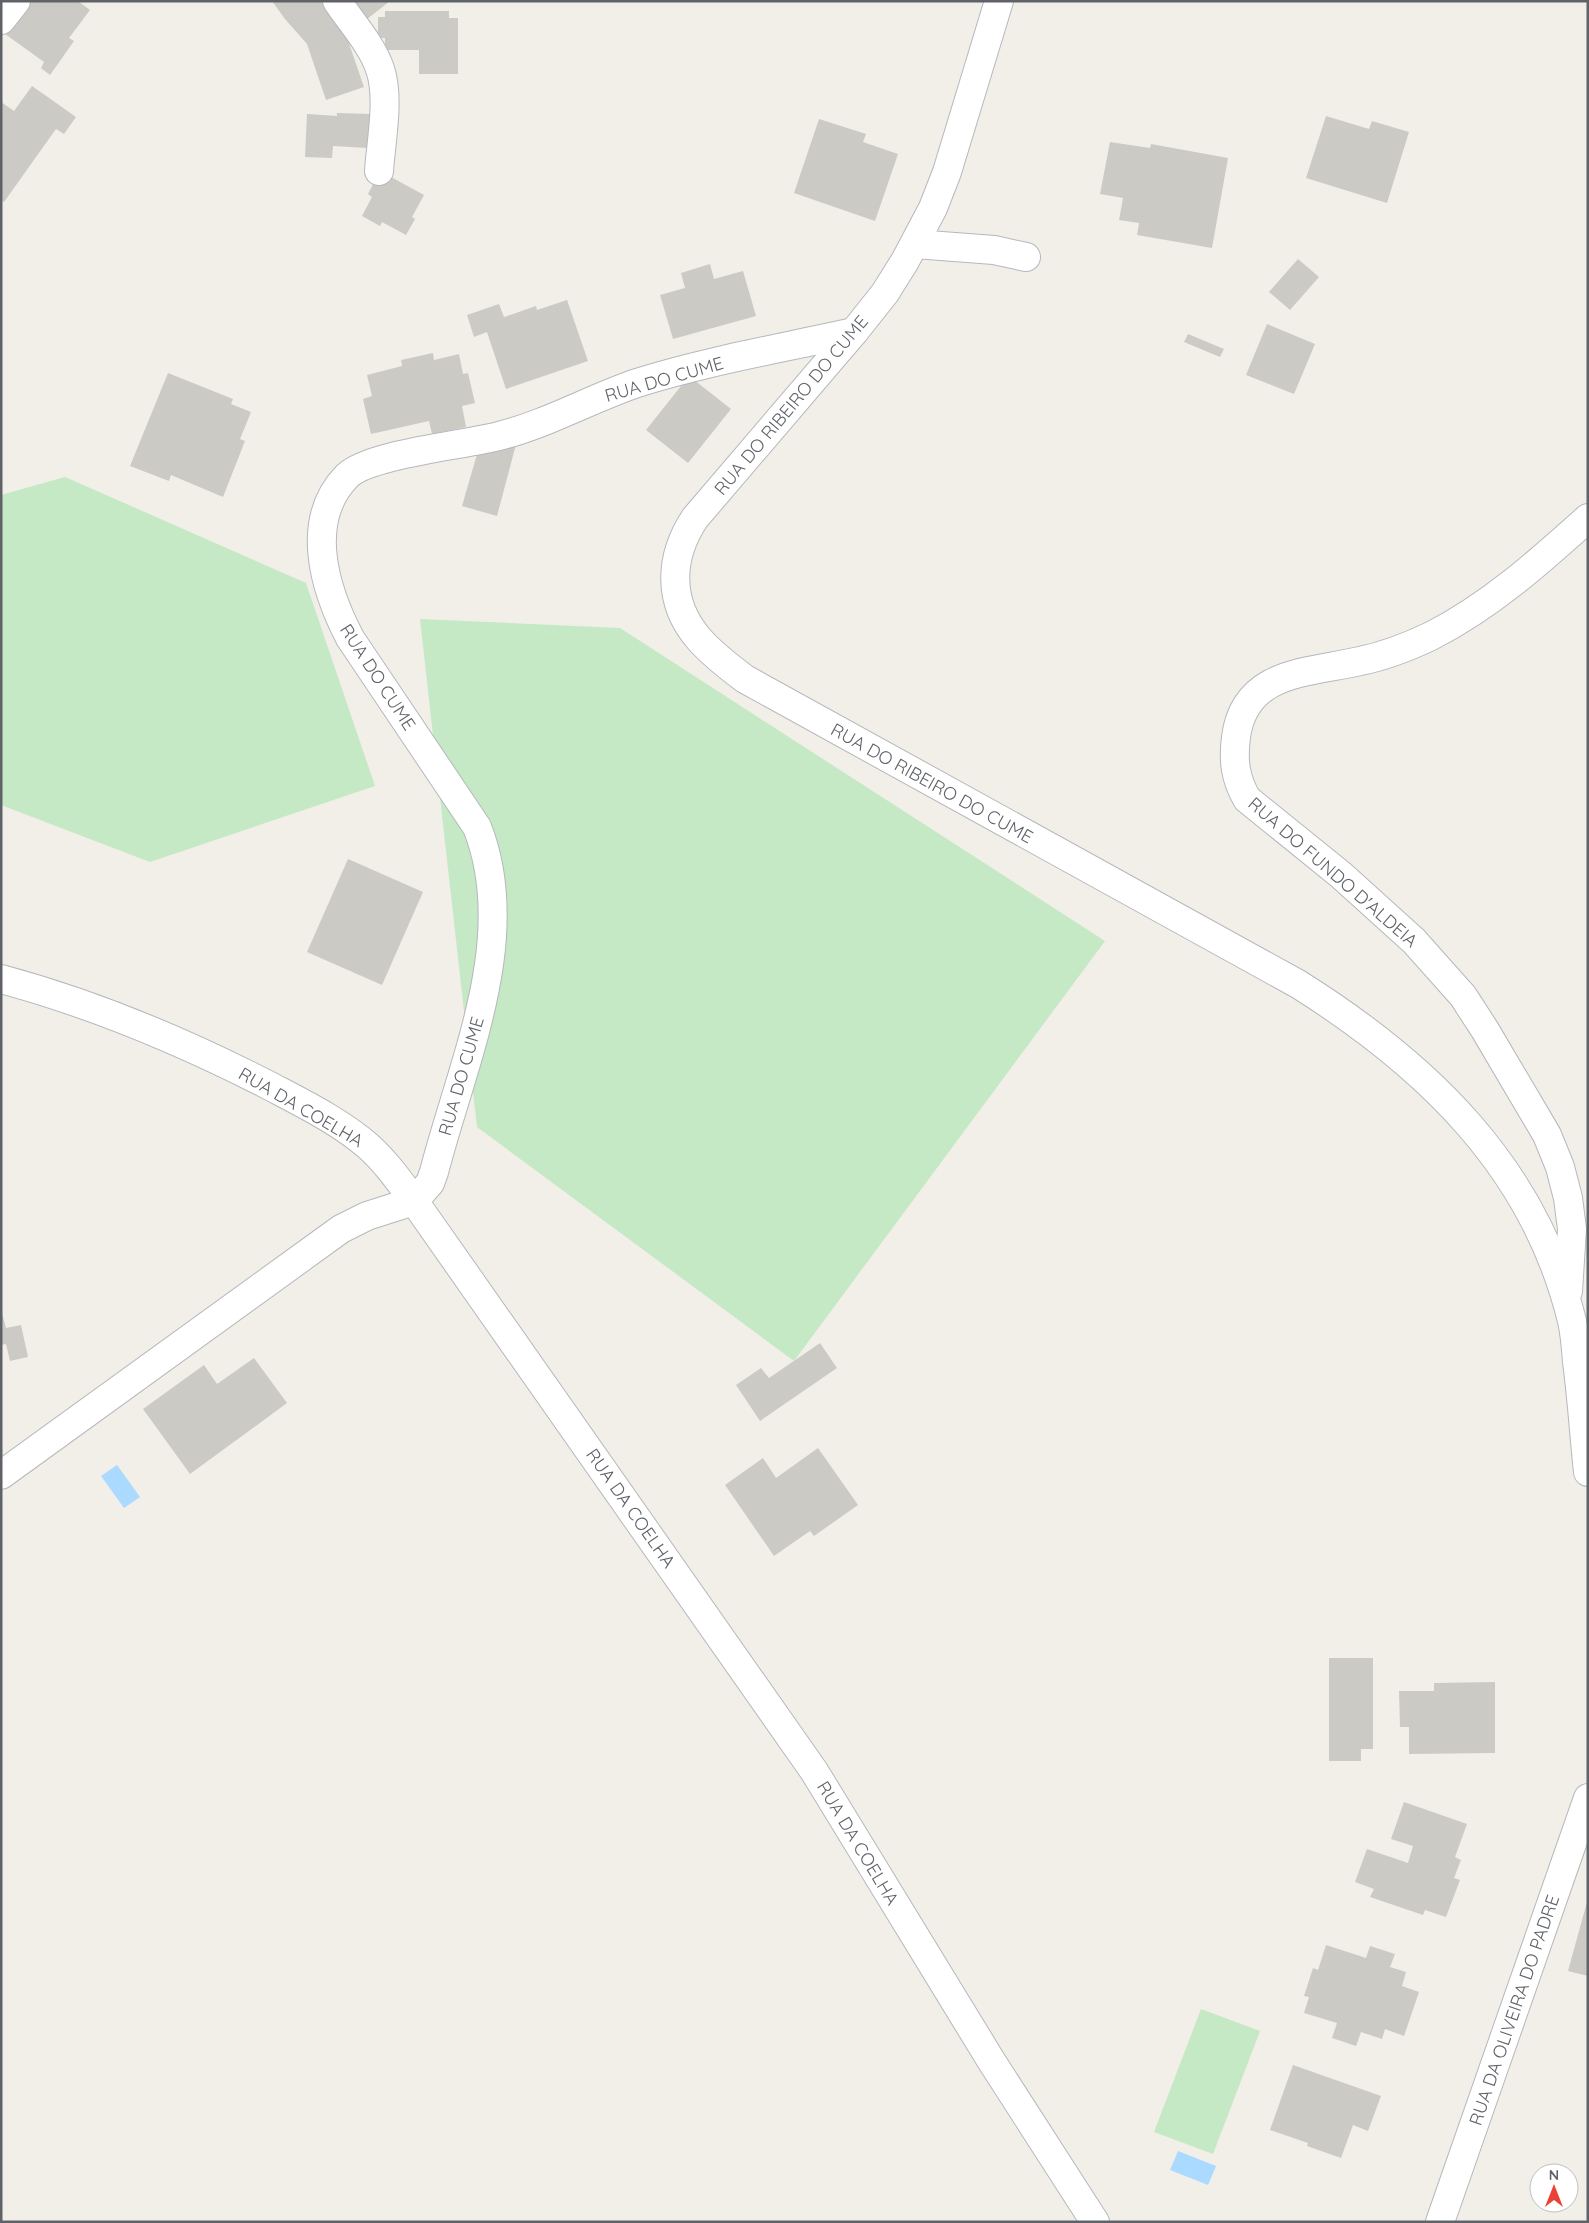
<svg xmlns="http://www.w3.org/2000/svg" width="1589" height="2223" font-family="Quicksand,sans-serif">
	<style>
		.green { fill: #c5e8c5 }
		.water { fill: #aadaff }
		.building { fill: #cccac5 }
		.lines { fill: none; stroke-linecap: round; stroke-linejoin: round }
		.minor-casing { stroke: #b5b8bc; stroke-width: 30 }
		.minor { stroke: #fff; stroke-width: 28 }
		.labels { text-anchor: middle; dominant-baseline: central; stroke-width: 4; stroke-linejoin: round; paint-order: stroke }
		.street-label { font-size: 18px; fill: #5f6368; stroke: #fff }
	</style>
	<rect width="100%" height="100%" fill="#f1efe8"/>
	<g class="green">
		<path d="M65 477 306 583 375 786 150 862 1 805V495Z"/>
		<path d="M420 619 620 628 1105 941 794 1361 477 1127Z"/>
		<path d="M1201 2009 1260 2031 1213 2154 1154 2132Z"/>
	</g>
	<g class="water">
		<path d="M117 1465 140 1497 124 1508 101 1476Z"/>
		<path d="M1178 2151 1216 2166 1208 2185 1170 2170Z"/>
	</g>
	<g class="building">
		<path d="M22 1H78L90 10 69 38 74 41 50 75 41 68 44 62 1 31Z"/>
		<path d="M272 1H330L345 32 364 87 326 100 307 44 285 19Z"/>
		<path d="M345 1H390L362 23Z"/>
		<path d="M385 11H449V18H458V74H419V50H385V38H378V17H385Z"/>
		<path d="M32 86 76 117 64 134 56 129 4 202 1 200V102L14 111Z"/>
		<path d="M337 113 370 114 368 148 333 146 332 158 305 157 307 114 337 116Z"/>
		<path d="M1326 116 1369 129 1372 121 1409 132 1387 203 1306 178Z"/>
		<path d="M819 119 866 134 863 142 898 154 875 221 794 193Z"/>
		<path d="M1110 142 1150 148 1151 144 1228 158 1212 248 1137 235 1139 223 1119 220 1123 198 1100 194Z"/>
		<path d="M380 171 424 195 412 217 415 219 406 235 382 222 380 226 362 216 372 197 368 194Z"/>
		<path d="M1298 259 1319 277 1290 310 1269 292Z"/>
		<path d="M710 264 714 279 743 271 756 316 673 339 660 295 685 288 681 273Z"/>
		<path d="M567 300 588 361 506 389 487 332 474 337 467 315 499 304 504 317 536 306 537 310Z"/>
		<path d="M1267 324 1315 344 1294 394 1246 375Z"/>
		<path d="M1188 334 1224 349 1220 357 1184 342Z"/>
		<path d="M433 353 434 360 459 354 463 374 468 373 475 403 462 406 466 427 432 434 429 421 371 434 363 399 372 396 367 375 402 366 401 360Z"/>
		<path d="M168 373 233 399 231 404 251 412 240 439 245 441 223 497 171 475 169 481 130 466Z"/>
		<path d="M689 376 731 409 688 463 646 430Z"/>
		<path d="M518 437 497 516 462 506 480 444Z"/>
		<path d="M348 859 423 892 382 985 307 952Z"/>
		<path d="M1 1310 6 1328 21 1325 28 1357 10 1361 6 1344 1 1345Z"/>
		<path d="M820 1343 837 1368 760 1421 736 1385 761 1368 769 1378Z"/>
		<path d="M254 1358 287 1403 190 1474 143 1409 204 1365 217 1384Z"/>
		<path d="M818 1448 858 1505 814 1536 810 1531 774 1556 725 1485 763 1458 776 1478Z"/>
		<path d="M1329 1658H1373V1749H1361V1761H1329Z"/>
		<path d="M1495 1682V1753L1409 1754V1727H1400L1399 1691H1434V1683Z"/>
		<path d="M1404 1802 1467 1824 1455 1857 1461 1860 1454 1878 1460 1880 1446 1917 1425 1910 1423 1915 1370 1897 1374 1889 1355 1882 1367 1849 1408 1863 1413 1846 1391 1839Z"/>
		<path d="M1587 1902H1588V1976L1568 1971Z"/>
		<path d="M1326 1945 1366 1958 1370 1946 1395 1954 1390 1967 1406 1972 1402 1986 1419 1992 1404 2036 1385 2029 1382 2039 1361 2032 1356 2046 1332 2038 1337 2023 1304 2013 1309 1997 1304 1996 1313 1968 1318 1970Z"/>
		<path d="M1293 2065 1381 2096 1368 2131 1353 2125 1341 2158 1307 2146 1308 2143 1270 2130Z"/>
	</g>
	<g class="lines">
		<defs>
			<g id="minor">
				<path d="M337 1C351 22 372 45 380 69 390 98 381 141 379 171"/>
				<path d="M999 1 947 172 933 208 905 261 885 293 854 332 695 518C669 557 667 602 699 639 712 654 729 667 745 679L1298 984C1427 1065 1535 1168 1572 1321 1575 1334 1576 1349 1577 1362 1582 1399 1584 1435 1588 1472"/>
				<path d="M1 20 16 1"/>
				<path d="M915 244 994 250 1026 257"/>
				<path d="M1 979C94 1004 182 1041 268 1085 302 1103 339 1121 368 1146 386 1162 400 1182 414 1201L814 1771 992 2062 1095 2222"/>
				<path d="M1568 1291 1572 1229 1568 1198 1560 1167 1547 1135 1485 1030 1463 996 1414 941 1341 875 1247 799C1235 778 1233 761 1236 737 1245 670 1309 673 1360 661 1385 656 1408 647 1431 636 1490 606 1539 562 1588 518"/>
				<path d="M1 1475 341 1229 367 1216 414 1201 430 1183 434 1172C462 1063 521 938 477 827L350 638C325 590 303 521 347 476 369 454 465 445 499 436 547 424 590 399 637 383 706 361 783 348 854 332"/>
				<path d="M1440 2222 1588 1798"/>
			</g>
		</defs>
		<use href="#minor" class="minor-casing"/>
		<use href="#minor" class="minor"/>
	</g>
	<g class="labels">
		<g class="street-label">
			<text transform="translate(664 379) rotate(-16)">RUA DO CUME</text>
			<text transform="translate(791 405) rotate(-50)">RUA DO RIBEIRO DO CUME</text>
			<text transform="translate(378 677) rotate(57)">RUA DO CUME</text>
			<text transform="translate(932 783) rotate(29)">RUA DO RIBEIRO DO CUME</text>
			<text transform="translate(1333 872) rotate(41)">RUA DO FUNDO D'ALDEIA</text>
			<text transform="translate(461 1076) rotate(-74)">RUA DO CUME</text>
			<text transform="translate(301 1107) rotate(30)">RUA DA COELHA</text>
			<text transform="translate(631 1508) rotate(55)">RUA DA COELHA</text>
			<text transform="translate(858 1843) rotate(59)">RUA DA COELHA</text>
			<text transform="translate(1514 2010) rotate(-71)">RUA DA OLIVEIRA DO PADRE</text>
		</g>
	</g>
	<rect width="1589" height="2223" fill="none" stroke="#5f6368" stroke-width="5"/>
	<g transform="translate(1554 2188)"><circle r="24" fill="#ffffff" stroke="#bfc1c3"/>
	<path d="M0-4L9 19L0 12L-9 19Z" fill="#ea4335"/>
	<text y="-8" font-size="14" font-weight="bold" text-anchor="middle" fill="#5f6368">N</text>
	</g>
</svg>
